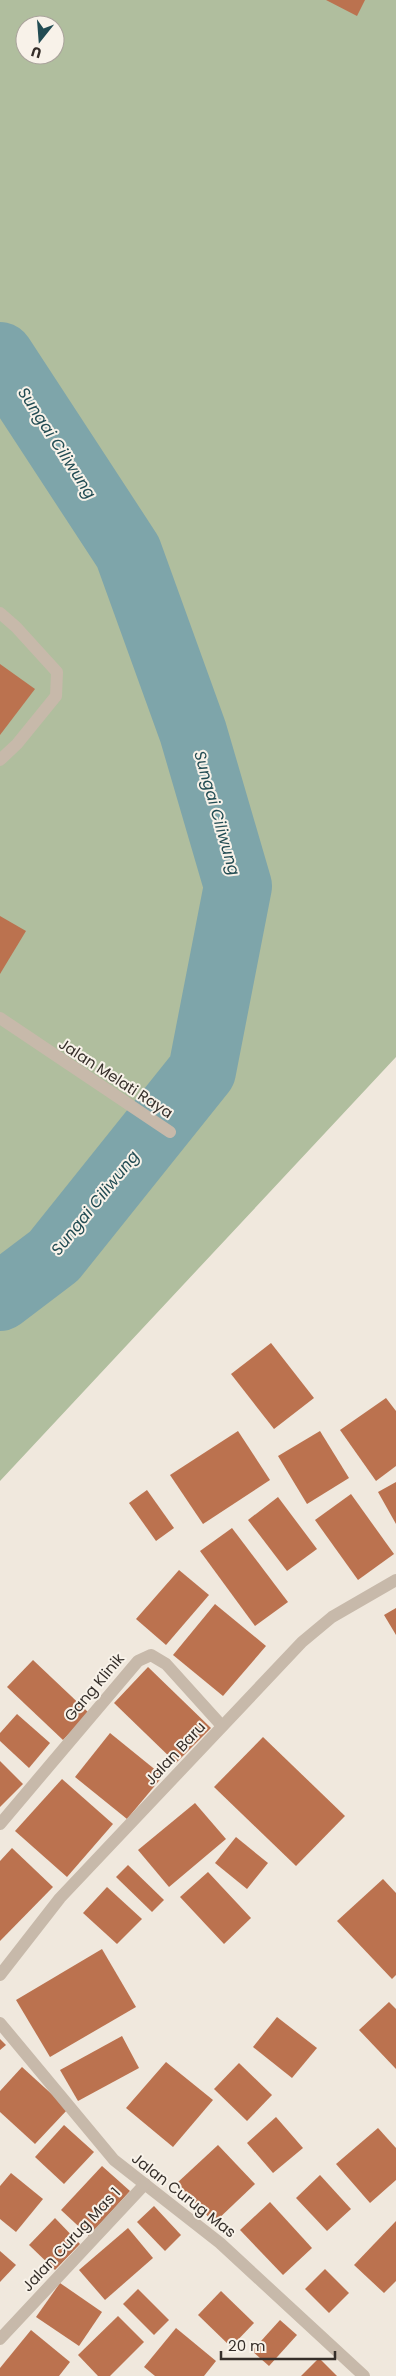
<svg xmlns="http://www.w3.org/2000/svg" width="396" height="2376" font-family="Poppins,sans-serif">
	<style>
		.green { fill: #b0be9e; fill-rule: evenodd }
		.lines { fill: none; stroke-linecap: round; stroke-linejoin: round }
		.river { stroke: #7ea5aa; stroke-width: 68 }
		.building { fill: #bb724f }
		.minor { stroke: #c7b9aa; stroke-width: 12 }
		.tertiary { stroke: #c7b9aa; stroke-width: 12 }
		.labels { text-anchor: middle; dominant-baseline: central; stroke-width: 4; stroke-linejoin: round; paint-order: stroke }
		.street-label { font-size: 15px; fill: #352e29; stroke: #f8f2e9 }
		.water-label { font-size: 16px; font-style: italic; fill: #224c53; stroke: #f8f2e9 }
	</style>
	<rect width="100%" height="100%" fill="#f0e8dd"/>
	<path class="green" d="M0 0H396V1057L0 1481ZM25 25H55V55H25Z"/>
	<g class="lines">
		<path class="river" d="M0 356 128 552 193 732 238 886 202 1071 54 1256 0 1297"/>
	</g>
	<g class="building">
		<path d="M326 0H365L357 16Z"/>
		<path d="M0 664 35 689 0 735Z"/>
		<path d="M0 916 26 931 0 974Z"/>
		<path d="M271 1343 314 1398 274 1429 231 1374Z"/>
		<path d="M386 1398 396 1411V1466L376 1481 340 1430Z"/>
		<path d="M238 1431 270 1480 203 1524 170 1475Z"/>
		<path d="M320 1431 349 1478 307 1504 278 1456Z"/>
		<path d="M396 1482V1524L378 1492Z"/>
		<path d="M147 1490 174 1528 156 1541 129 1503Z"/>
		<path d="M351 1494 394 1554 358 1580 315 1520Z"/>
		<path d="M278 1497 317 1549 287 1571 248 1520Z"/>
		<path d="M232 1528 288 1602 255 1626 200 1551Z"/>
		<path d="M179 1570 209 1595 166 1645 136 1619Z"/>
		<path d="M215 1604 266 1646 223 1696 173 1655Z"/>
		<path d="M396 1608V1635L384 1615Z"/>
		<path d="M33 1660 89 1713 63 1740 7 1687Z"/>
		<path d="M148 1667 211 1728 176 1763 114 1703Z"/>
		<path d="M17 1714 50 1743 29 1768 0 1741V1733Z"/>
		<path d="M110 1733 163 1776 127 1819 75 1777Z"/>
		<path d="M263 1737 345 1816 296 1866 214 1787Z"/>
		<path d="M0 1761 23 1784 0 1807Z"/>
		<path d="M62 1779 113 1824 67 1877 15 1831Z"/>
		<path d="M195 1803 226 1839 169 1887 138 1850Z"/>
		<path d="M236 1837 268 1863 247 1889 215 1863Z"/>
		<path d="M12 1848 53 1887 0 1941V1861Z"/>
		<path d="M128 1865 164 1900 152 1912 116 1877Z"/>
		<path d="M208 1872 251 1918 224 1944 180 1897Z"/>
		<path d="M383 1879 396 1893V1975L392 1979 337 1921Z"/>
		<path d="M107 1887 142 1919 117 1944 83 1913Z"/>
		<path d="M102 1949 136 2007 50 2057 16 2000Z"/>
		<path d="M389 2002 396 2009V2069L359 2030Z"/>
		<path d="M277 2017 317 2048 292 2078 253 2047Z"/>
		<path d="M122 2036 139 2068 78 2101 60 2070Z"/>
		<path d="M0 2039 6 2045 0 2050Z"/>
		<path d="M166 2062 213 2100 173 2147 126 2108Z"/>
		<path d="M239 2063 272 2095 247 2121 214 2089Z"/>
		<path d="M22 2067 68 2109 35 2144 0 2112V2091Z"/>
		<path d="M276 2117 303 2148 273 2173 247 2143Z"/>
		<path d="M64 2125 94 2152 64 2184 35 2157Z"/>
		<path d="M378 2128 396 2148V2180L370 2203 336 2164Z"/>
		<path d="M218 2145 255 2184 214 2223 177 2183Z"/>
		<path d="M102 2166 130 2191 89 2236 61 2210Z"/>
		<path d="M11 2173 43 2199 16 2232 0 2219V2186Z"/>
		<path d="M320 2175 351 2209 327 2231 296 2198Z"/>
		<path d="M270 2202 312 2248 283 2275 240 2230Z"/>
		<path d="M154 2206 181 2235 165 2251 137 2222Z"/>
		<path d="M55 2218 80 2244 55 2270 29 2245Z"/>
		<path d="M396 2221V2281L384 2293 354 2265Z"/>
		<path d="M128 2228 153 2258 105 2300 79 2270Z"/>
		<path d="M0 2251 16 2265 0 2282Z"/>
		<path d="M325 2269 349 2293 329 2313 305 2289Z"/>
		<path d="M60 2283 102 2312 79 2346 36 2317Z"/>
		<path d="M138 2289 169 2320 154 2335 123 2304Z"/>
		<path d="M221 2291 254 2323 231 2347 198 2315Z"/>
		<path d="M118 2316 144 2342 110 2376H98L78 2355Z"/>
		<path d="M280 2320 297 2335 269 2366 252 2351Z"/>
		<path d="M176 2328 216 2361 204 2376H155L144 2367Z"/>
		<path d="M31 2330 70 2362 59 2376H0V2368Z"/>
		<path d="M319 2358 337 2376H301Z"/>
	</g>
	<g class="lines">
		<g class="minor">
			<path d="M0 613 16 627 57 672 56 696 17 744 0 760"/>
			<path d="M0 1018 170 1132"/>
			<path d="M0 1824 138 1661 151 1655 166 1664 222 1726"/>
			<path d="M0 2023 114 2160 220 2243 364 2376"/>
			<path d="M0 2339 145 2184"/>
		</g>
		<path class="tertiary" d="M0 1975 60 1898 302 1642 332 1617 396 1580"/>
	</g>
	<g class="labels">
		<g class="street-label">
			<text transform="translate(116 1078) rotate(33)">Jalan Melati Raya</text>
			<text transform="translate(94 1687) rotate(-50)">Gang Klinik</text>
			<text transform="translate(175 1753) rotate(-47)">Jalan Baru</text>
			<text transform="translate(184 2195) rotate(38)">Jalan Curug Mas</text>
			<text transform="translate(71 2239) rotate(-47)">Jalan Curug Mas 1</text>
		</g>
		<g class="water-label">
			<text transform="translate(57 443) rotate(57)">Sungai Ciliwung</text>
			<text transform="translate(217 813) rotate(74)">Sungai Ciliwung</text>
			<text transform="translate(95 1203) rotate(-51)">Sungai Ciliwung</text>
		</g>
	</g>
	<g transform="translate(40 40) rotate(197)"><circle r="24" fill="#f8f2e9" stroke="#aaa49c"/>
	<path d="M0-4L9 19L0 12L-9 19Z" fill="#224c53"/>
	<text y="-8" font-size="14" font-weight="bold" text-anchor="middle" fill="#352e29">U</text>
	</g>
	<path d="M221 2351v8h114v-8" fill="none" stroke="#352e29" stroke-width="2.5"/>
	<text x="228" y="2351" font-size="15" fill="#352e29" stroke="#f8f2e9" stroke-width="4" paint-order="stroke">20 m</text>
</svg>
